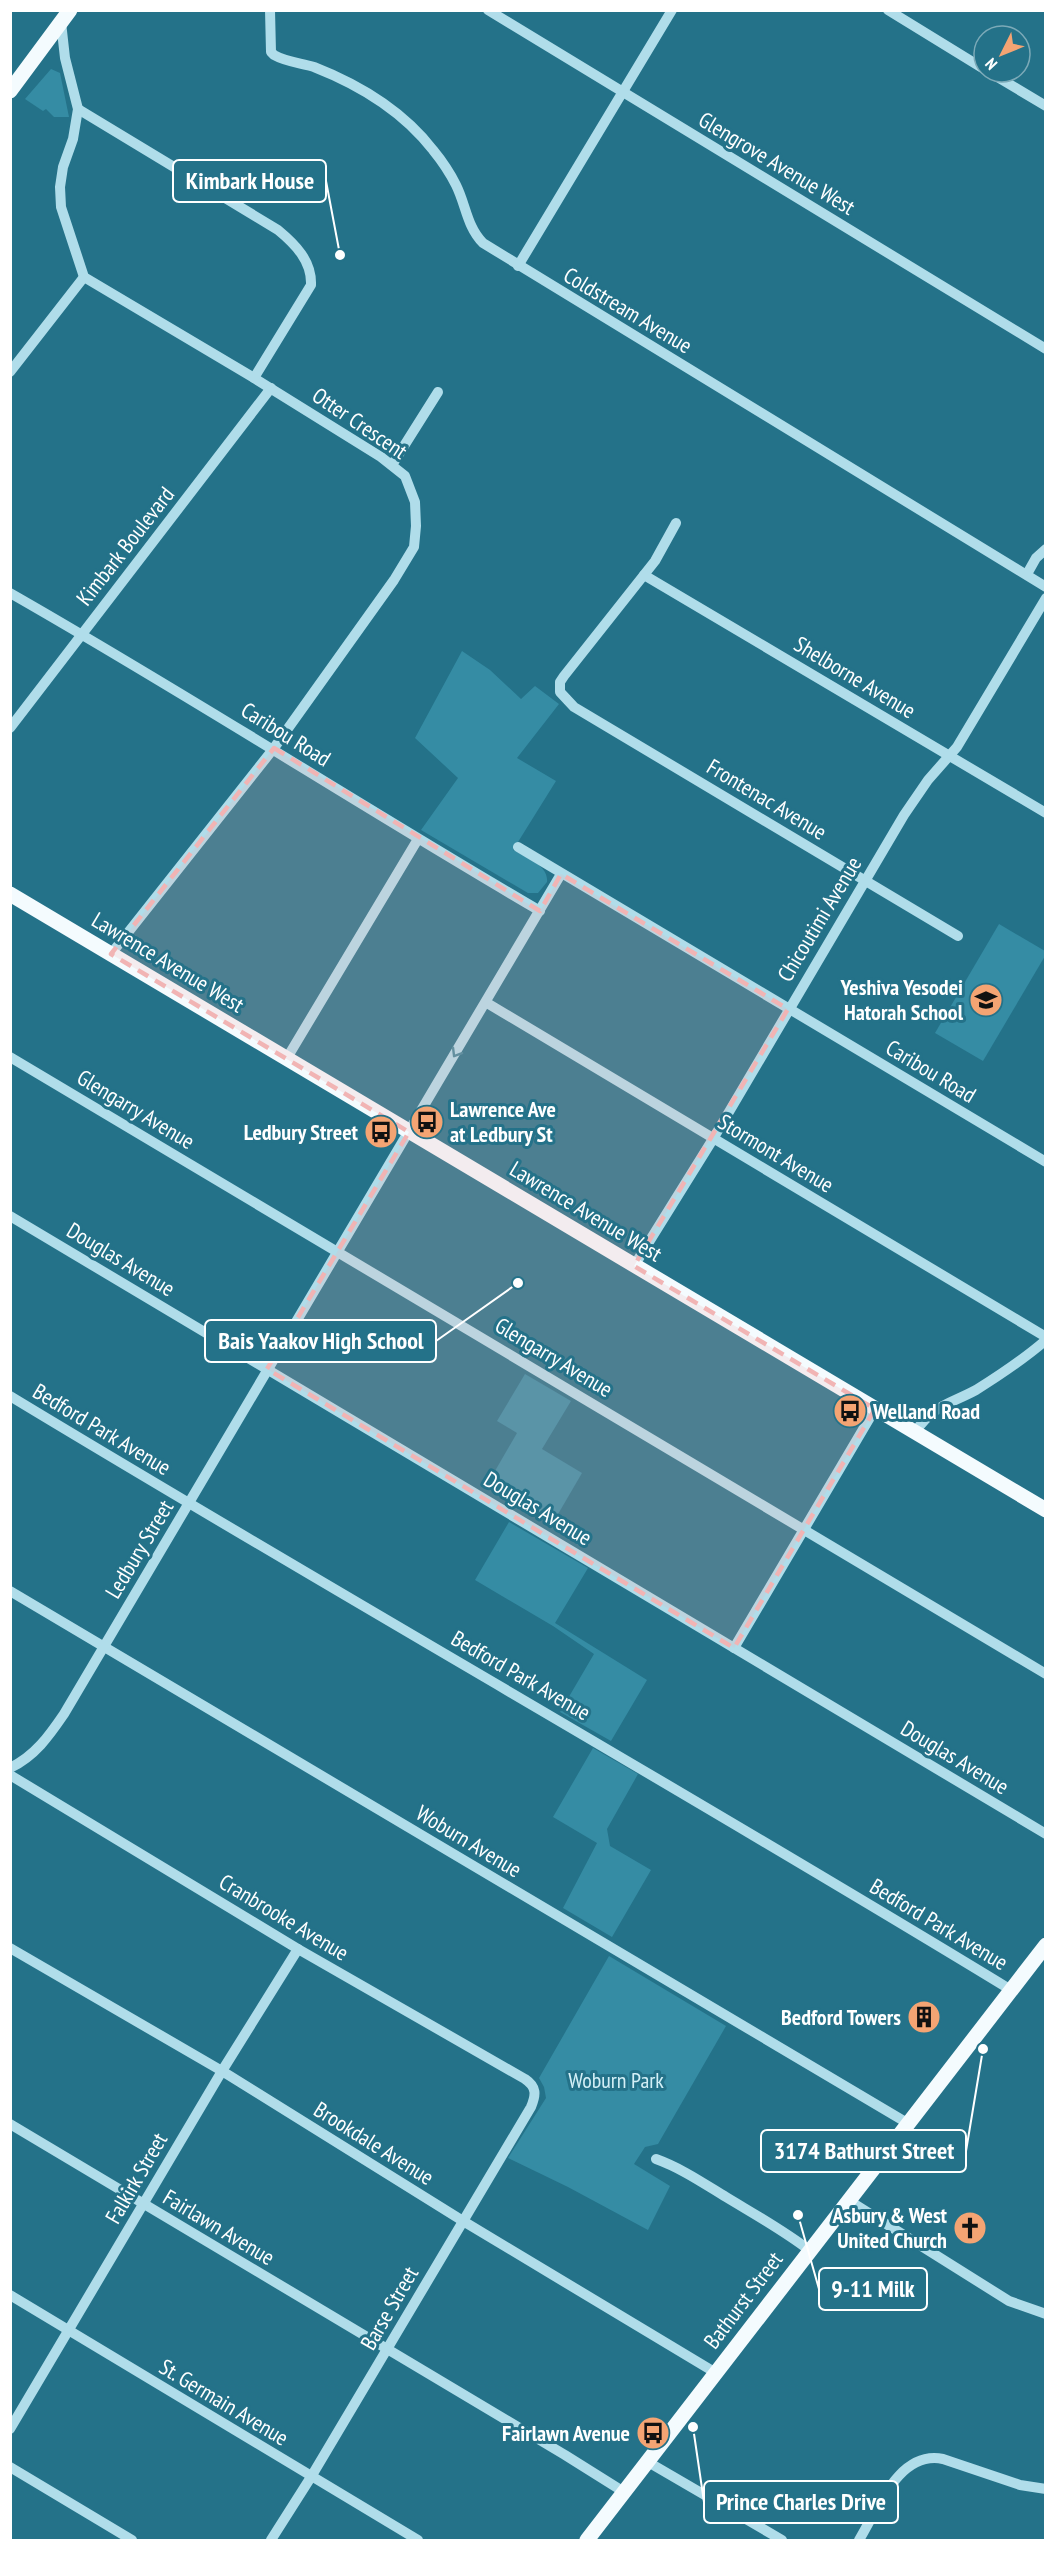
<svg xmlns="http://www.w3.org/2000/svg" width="1056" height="2551" font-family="'PT Sans Narrow',sans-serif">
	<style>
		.green { fill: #358ca4 }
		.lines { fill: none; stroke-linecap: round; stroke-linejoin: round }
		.minor { stroke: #b0ddea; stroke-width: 10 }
		.major { stroke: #f4fbfe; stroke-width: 15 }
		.oneway { stroke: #40879c }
		.marked { fill: #f1b4b4; fill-opacity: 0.2; stroke: #f1b4b4; stroke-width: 4.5; stroke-dasharray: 12 8; stroke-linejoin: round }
		.labels { text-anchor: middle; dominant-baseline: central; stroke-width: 6; stroke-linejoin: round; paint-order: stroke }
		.street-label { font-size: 22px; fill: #fff; stroke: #247289 }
		.poi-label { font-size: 22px; font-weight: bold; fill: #fff; stroke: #247289; text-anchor: end }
		.park-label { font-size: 22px; fill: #d4f0f7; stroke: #247289 }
		.leader { fill: none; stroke: #fff; stroke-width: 2 }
		.callout-dot { fill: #fff; stroke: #247289; stroke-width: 2 }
		.callout { fill: #247289; stroke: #fff; stroke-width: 2 }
		.callout-label { font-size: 24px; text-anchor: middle; font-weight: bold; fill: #fff }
	</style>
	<rect width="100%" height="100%" fill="#247289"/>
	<g class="green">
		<path d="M51 69 60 73 69 117H54L46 109 43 111 25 99Z"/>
		<path d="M462 651 490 670 521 699 535 686 559 704 517 758 556 781 513 850C525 857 549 865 547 882L538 893H528L421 830 458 778 415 738Z"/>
		<path d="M999 924 1045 951V956L983 1061 935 1033Z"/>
		<path d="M525 1374 571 1401 542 1449 582 1473 554 1521 488 1483 517 1433 497 1421Z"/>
		<path d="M509 1522 588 1568 555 1623 647 1680 611 1741 560 1712 594 1654 553 1626 475 1580Z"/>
		<path d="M593 1748 638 1774 607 1829 610 1846 651 1870 612 1937 563 1908 597 1843 553 1817Z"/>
		<path d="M609 1956 726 2026 658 2144 645 2147 634 2164 670 2186 648 2230 568 2187 508 2158 546 2098 544 2087 539 2078Z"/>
	</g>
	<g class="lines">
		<g class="minor">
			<path d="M270 10 271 52 274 55C286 62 301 63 314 67 360 85 402 110 433 150 442 161 450 173 456 185 466 205 467 227 483 243L1046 587"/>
			<path d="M488 10 1046 349"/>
			<path d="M888 10 984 69"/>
			<path d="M61 22 65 58 78 109 73 139 63 167 60 187 61 207 84 277 254 378 381 457 405 476 415 502 416 526 414 547 394 580 274 748 111 954"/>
			<path d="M989 72 1046 106"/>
			<path d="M78 109 278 230C295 244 312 261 311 285L254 378"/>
			<path d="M518 266 672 10"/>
			<path d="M10 372 84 277"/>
			<path d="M392 465 438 392"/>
			<path d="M676 523 655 561 564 676 560 682V692L574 707 958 936"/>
			<path d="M1027 574 1036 558 1046 549"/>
			<path d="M644 575 1046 813"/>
			<path d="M10 593C189 695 362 807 540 911"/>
			<path d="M10 728 271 388"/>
			<path d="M518 847 1046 1162"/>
			<path d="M487 1003 1046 1337"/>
			<path d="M10 1057 1046 1674"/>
			<path d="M287 1058 418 839"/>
			<path d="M10 1216 1046 1834"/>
			<path d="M634 1266 713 1139 904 815 928 780 957 747 1046 598"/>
			<path d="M10 1396C342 1597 680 1788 1011 1990"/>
			<path d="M915 1432C935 1404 948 1405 976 1390 1000 1375 1024 1359 1046 1340"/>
			<path d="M10 1591 909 2124"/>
			<path d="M734 1648 875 1409"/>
			<path d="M10 1768C35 1756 49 1736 64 1714L561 874"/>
			<path d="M10 1775 298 1949 525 2079C537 2087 536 2095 531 2107L311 2477 271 2540"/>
			<path d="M10 1948 222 2071 463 2221 716 2373"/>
			<path d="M10 2124 565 2455 624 2492"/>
			<path d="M656 2159C681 2168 703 2183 726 2197 754 2214 783 2230 809 2250"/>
			<path d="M848 2200 1009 2301 1046 2314"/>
			<path d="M10 2295 418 2540"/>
			<path d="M10 2429 222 2071 298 1949"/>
			<path d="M648 2462 782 2540"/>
			<path d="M10 2467 132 2540"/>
			<path d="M859 2540C878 2509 899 2450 943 2459L1020 2485 1046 2489"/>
		</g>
		<g class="major">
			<path d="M10 91 70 10"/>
			<path d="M10 894 1046 1510"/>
			<path d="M587 2540 1046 1945"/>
		</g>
	</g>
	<defs><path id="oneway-chevron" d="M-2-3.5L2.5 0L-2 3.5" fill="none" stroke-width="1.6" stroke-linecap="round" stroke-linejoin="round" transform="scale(1.5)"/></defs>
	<use class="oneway" href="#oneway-chevron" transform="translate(456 1053) rotate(121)"/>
	<path class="marked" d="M274 748 540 911 561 874 788 1009 634 1266 875 1409 734 1648 267 1369 409 1132 111 954Z"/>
	<defs>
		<symbol id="school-disc" viewBox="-11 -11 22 22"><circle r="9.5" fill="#f4a473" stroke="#247289"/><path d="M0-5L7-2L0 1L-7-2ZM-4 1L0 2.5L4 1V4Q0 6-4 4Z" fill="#111"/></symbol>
		<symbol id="bus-disc" viewBox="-11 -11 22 22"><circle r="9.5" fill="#f4a473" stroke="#247289"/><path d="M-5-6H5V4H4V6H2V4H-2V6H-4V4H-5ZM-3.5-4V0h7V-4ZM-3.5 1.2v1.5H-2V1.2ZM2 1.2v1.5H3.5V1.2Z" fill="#111"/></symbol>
		<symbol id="building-disc" viewBox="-11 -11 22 22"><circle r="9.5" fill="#f4a473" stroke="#247289"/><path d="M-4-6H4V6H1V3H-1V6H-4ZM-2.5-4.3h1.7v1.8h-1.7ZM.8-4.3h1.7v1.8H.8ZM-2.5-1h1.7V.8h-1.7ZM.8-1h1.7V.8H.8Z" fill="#111"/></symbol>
		<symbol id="church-disc" viewBox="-11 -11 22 22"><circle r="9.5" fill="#f4a473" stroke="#247289"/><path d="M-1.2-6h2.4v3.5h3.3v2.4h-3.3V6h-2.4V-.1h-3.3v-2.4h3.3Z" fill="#111"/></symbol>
	</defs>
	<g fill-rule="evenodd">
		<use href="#school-disc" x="967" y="981" width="38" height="38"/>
		<use href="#bus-disc" x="408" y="1103" width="38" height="38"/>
		<use href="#bus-disc" x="362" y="1113" width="38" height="38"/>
		<use href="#bus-disc" x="831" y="1392" width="38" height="38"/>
		<use href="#building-disc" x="905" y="1998" width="38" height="38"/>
		<use href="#church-disc" x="951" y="2209" width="38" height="38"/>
		<use href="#bus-disc" x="634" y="2414" width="38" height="38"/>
	</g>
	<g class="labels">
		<g class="street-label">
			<text transform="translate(777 163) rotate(31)">Glengrove Avenue West</text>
			<text transform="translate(628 310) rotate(31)">Coldstream Avenue</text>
			<text transform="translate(360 423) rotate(34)">Otter Crescent</text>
			<text transform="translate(125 546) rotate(-52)">Kimbark Boulevard</text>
			<text transform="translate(855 677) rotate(31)">Shelborne Avenue</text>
			<text transform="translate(286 734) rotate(32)">Caribou Road</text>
			<text transform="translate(767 799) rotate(31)">Frontenac Avenue</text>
			<text transform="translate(819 919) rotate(-59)">Chicoutimi Avenue</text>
			<text transform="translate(168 962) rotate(31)">Lawrence Avenue West</text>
			<text transform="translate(931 1071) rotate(31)">Caribou Road</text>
			<text transform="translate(136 1109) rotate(31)">Glengarry Avenue</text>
			<text transform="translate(776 1153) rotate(31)">Stormont Avenue</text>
			<text transform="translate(586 1211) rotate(31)">Lawrence Avenue West</text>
			<text transform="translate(121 1259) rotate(31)">Douglas Avenue</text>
			<text transform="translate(554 1357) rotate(31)">Glengarry Avenue</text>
			<text transform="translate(102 1429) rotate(31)">Bedford Park Avenue</text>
			<text transform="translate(538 1508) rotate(31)">Douglas Avenue</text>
			<text transform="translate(139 1549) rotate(-59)">Ledbury Street</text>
			<text transform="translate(521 1675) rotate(30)">Bedford Park Avenue</text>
			<text transform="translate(955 1757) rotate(31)">Douglas Avenue</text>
			<text transform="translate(469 1841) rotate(31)">Woburn Avenue</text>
			<text transform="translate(284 1917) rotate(31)">Cranbrooke Avenue</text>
			<text transform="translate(939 1924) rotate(31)">Bedford Park Avenue</text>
			<text transform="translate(374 2143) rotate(32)">Brookdale Avenue</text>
			<text transform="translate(136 2178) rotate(-60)">Falkirk Street</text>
			<text transform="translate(219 2227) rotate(31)">Fairlawn Avenue</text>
			<text transform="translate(743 2300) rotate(-53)">Bathurst Street</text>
			<text transform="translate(389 2308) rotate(-60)">Barse Street</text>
			<text transform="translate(224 2402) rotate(31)">St. Germain Avenue</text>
		</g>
		<g class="poi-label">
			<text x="963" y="987">Yeshiva Yesodei<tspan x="963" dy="25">Hatorah School</tspan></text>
			<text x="450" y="1109" text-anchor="start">Lawrence Ave<tspan x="450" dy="25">at Ledbury St</tspan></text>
			<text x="358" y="1132">Ledbury Street</text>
			<text x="873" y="1411" text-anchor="start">Welland Road</text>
			<text x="901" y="2017">Bedford Towers</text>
			<text x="947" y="2215">Asbury &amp; West<tspan x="947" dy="25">United Church</tspan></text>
			<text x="630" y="2433">Fairlawn Avenue</text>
		</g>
		<g class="park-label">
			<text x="616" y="2080">Woburn Park</text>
		</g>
	</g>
	<path class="leader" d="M340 255L326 181M518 1283L436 1341M983 2049L966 2151M798 2215L819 2289M693 2427L704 2502"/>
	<g class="callout-dot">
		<circle cx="340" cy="255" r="6"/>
		<circle cx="518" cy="1283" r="6"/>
		<circle cx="983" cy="2049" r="6"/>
		<circle cx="798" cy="2215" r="6"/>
		<circle cx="693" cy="2427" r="6"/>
	</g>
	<g class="callout">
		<rect x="173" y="160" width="153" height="42" rx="6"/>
		<rect x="205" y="1320" width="231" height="42" rx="6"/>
		<rect x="761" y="2130" width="205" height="42" rx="6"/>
		<rect x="819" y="2268" width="108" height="42" rx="6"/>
		<rect x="704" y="2481" width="194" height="42" rx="6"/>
	</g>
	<g class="callout-label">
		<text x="250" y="189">Kimbark House</text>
		<text x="321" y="1349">Bais Yaakov High School</text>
		<text x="864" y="2159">3174 Bathurst Street</text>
		<text x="873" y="2297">9-11 Milk</text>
		<text x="801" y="2510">Prince Charles Drive</text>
	</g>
	<rect width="1056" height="2551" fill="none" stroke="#ffffff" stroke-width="24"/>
	<g transform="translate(1002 54) rotate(227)"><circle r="28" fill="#247289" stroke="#7caab8" stroke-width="1.5"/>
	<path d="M0-4.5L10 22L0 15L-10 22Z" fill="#f4a473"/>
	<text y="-9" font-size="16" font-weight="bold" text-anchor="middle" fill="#ffffff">N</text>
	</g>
</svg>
